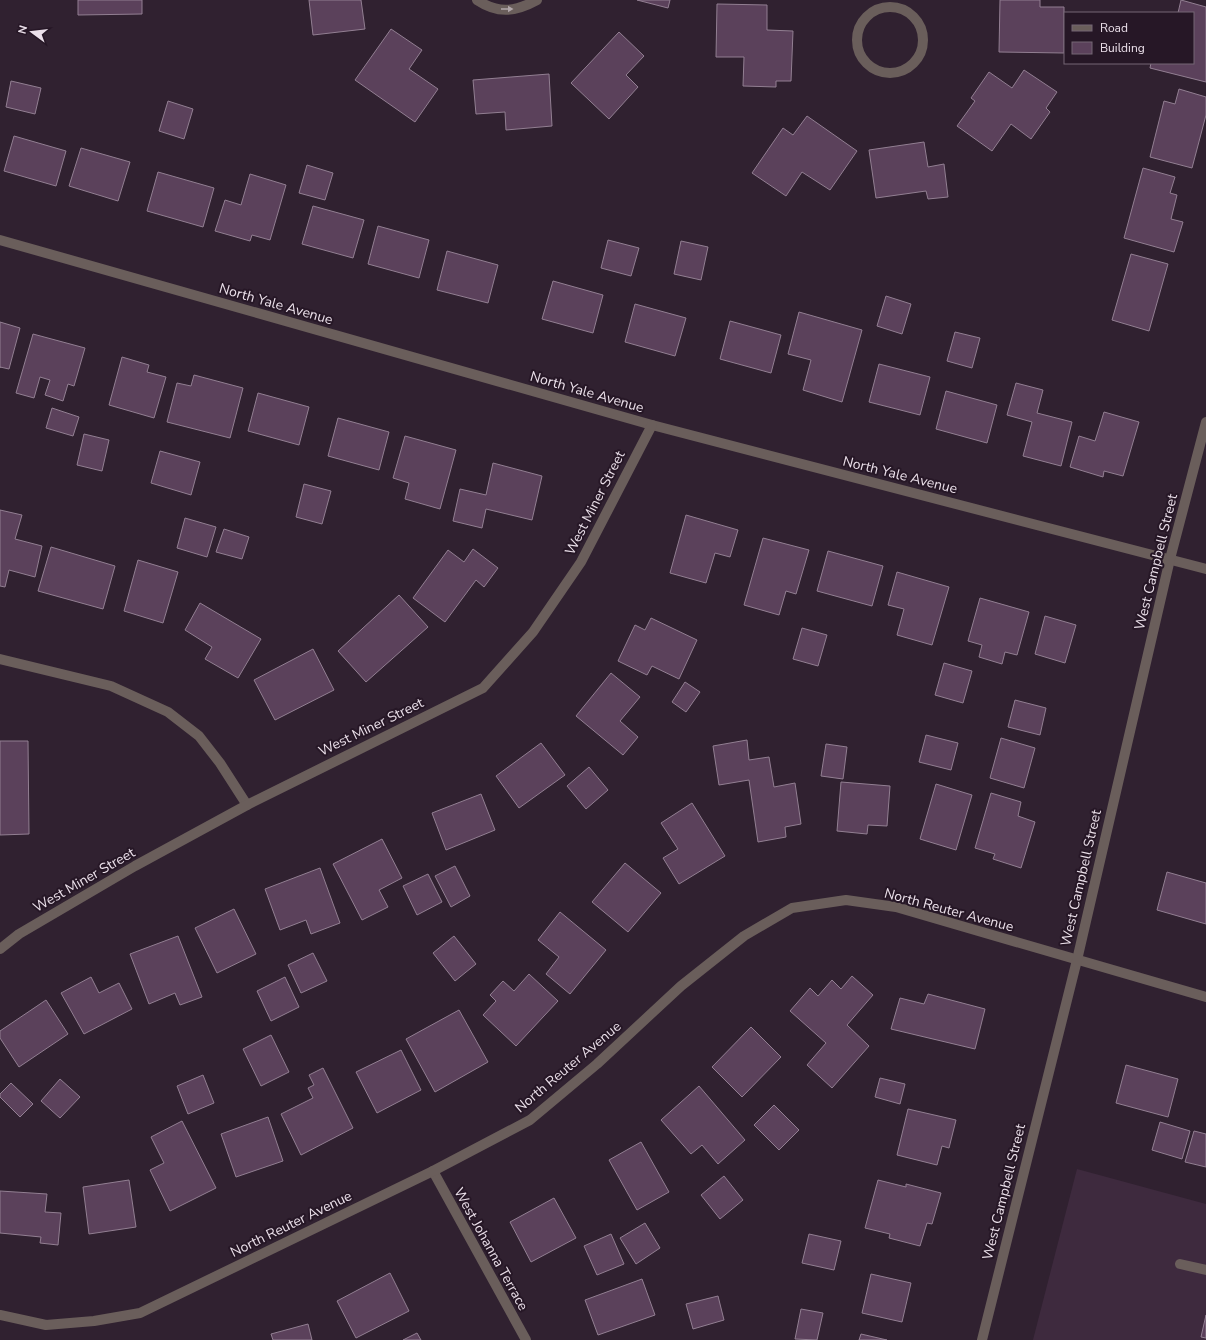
<svg xmlns="http://www.w3.org/2000/svg" width="1206" height="1340" font-family="'Nunito Sans',sans-serif">
	<style>
		.built { fill: #3e2a3e }
		.building { fill: #5b415b; stroke: #927f92 }
		.lines { fill: none; stroke-linecap: round; stroke-linejoin: round }
		.minor { stroke: #6a5e5b; stroke-width: 10 }
		.oneway { fill: #b1a6aa }
		.labels { text-anchor: middle; dominant-baseline: central; stroke-width: 4; stroke-linejoin: round; paint-order: stroke }
		.street-label { font-size: 14px; fill: #ebe0ea; stroke: #261726 }
	</style>
	<rect width="100%" height="100%" fill="#302130"/>
	<path class="built" d="M1077 1169 1206 1204V1340H1033Z"/>
	<g class="building">
		<path d="M78 0H142V14L78 15Z"/>
		<path d="M309 0H361L365 29 313 35Z"/>
		<path d="M637 0H670L668 8Z"/>
		<path d="M1000 0H1040V7H1064V53L999 52Z"/>
		<path d="M1181 0 1206 7V82L1150 68 1151 63H1193V13H1178Z"/>
		<path d="M717 4 767 5V30L793 31 791 81H776V87L743 86 744 57H716Z"/>
		<path d="M391 29 422 50 409 69 438 89 415 122 355 80Z"/>
		<path d="M619 32 644 56 626 75 638 87 609 119 571 83Z"/>
		<path d="M1024 70 1057 92 1046 108 1050 112 1031 139 1011 124 992 151 957 126 975 101 971 98 989 72 1012 88Z"/>
		<path d="M549 74 552 126 506 130 505 112 476 114 473 80Z"/>
		<path d="M11 81 41 88 35 114 6 107Z"/>
		<path d="M1179 89 1206 97V115L1192 168 1150 157 1164 101 1175 104Z"/>
		<path d="M168 101 193 109 184 139 159 131Z"/>
		<path d="M807 116 857 151 830 190 802 172 786 196 752 173 783 128 793 135Z"/>
		<path d="M14 136 66 151 56 186 4 171Z"/>
		<path d="M924 142 928 167 944 164 948 197 928 199 926 191 876 198 869 150Z"/>
		<path d="M81 148 130 162 118 201 69 186Z"/>
		<path d="M307 165 333 173 325 200 299 193Z"/>
		<path d="M1143 168 1175 177 1170 193 1177 195 1171 219 1183 222 1174 252 1124 238Z"/>
		<path d="M158 172 214 188 203 227 147 211Z"/>
		<path d="M250 174 286 185 270 240 252 235 250 241 215 231 225 200 241 205Z"/>
		<path d="M313 206 364 220 353 258 302 244Z"/>
		<path d="M378 226 429 240 419 278 368 264Z"/>
		<path d="M608 240 639 248 631 276 601 268Z"/>
		<path d="M681 241 708 247 701 280 674 274Z"/>
		<path d="M447 251 498 265 488 303 437 290Z"/>
		<path d="M1131 254 1168 264 1149 331 1112 320Z"/>
		<path d="M553 281 603 295 593 333 542 319Z"/>
		<path d="M886 296 911 304 902 334 877 326Z"/>
		<path d="M635 304 686 318 675 356 625 342Z"/>
		<path d="M799 312 862 330 842 402 803 390 811 360 788 354Z"/>
		<path d="M730 321 781 335 771 373 720 359Z"/>
		<path d="M0 322 20 328 9 369 0 367V368Z"/>
		<path d="M955 332 980 338 972 368 947 361Z"/>
		<path d="M33 334 85 348 74 386 68 384 63 401 45 395 50 380 40 377 34 398 16 393Z"/>
		<path d="M122 357 149 365 147 372 166 377 154 418 109 405Z"/>
		<path d="M879 364 930 377 920 415 869 402Z"/>
		<path d="M194 375 243 388 230 438 167 422 177 383 191 386Z"/>
		<path d="M1016 383 1043 390 1037 413 1072 422 1061 466 1023 456 1032 422 1007 415Z"/>
		<path d="M946 391 997 405 987 443 936 429Z"/>
		<path d="M258 393 309 407 299 445 248 431Z"/>
		<path d="M52 408 79 417 73 436 46 428Z"/>
		<path d="M1104 412 1139 422 1123 476 1104 471 1103 477 1070 467 1079 436 1095 441Z"/>
		<path d="M338 418 389 432 379 470 328 456Z"/>
		<path d="M84 434 109 440 102 471 77 465Z"/>
		<path d="M405 436 456 450 440 509 405 499 409 483 393 478Z"/>
		<path d="M160 451 200 462 191 495 151 483Z"/>
		<path d="M493 463 542 476 532 520 486 509 482 528 453 521 460 489 486 495Z"/>
		<path d="M304 484 331 491 322 524 296 517Z"/>
		<path d="M0 510 22 515 15 539 42 546 35 577 9 570 5 587 0 586Z"/>
		<path d="M686 515 738 530 730 557 715 553 706 583 670 573Z"/>
		<path d="M185 518 216 527 207 557 177 548Z"/>
		<path d="M224 529 249 537 242 559 216 552Z"/>
		<path d="M763 538 809 550 796 594 786 591 779 615 744 605Z"/>
		<path d="M51 547 115 566 103 609 38 591Z"/>
		<path d="M473 549 498 568 484 587 476 580 445 622 413 598 448 550 464 562Z"/>
		<path d="M828 551 883 566 872 606 817 591Z"/>
		<path d="M138 560 178 572 163 623 124 611Z"/>
		<path d="M897 572 949 587 932 645 897 635 904 609 888 605Z"/>
		<path d="M399 595 428 627 366 682 338 651Z"/>
		<path d="M980 598 1029 612 1017 655 1005 652 1002 664 979 657 982 645 968 641Z"/>
		<path d="M200 603 261 639 238 678 205 659 212 647 185 630Z"/>
		<path d="M1045 616 1076 625 1065 663 1035 654Z"/>
		<path d="M651 618 697 640 679 679 652 666 647 675 618 661 635 625 645 630Z"/>
		<path d="M802 628 827 635 818 666 793 659Z"/>
		<path d="M313 649 334 690 275 720 254 680Z"/>
		<path d="M944 663 972 671 963 703 935 695Z"/>
		<path d="M611 673 640 697 620 721 638 737 623 755 576 716Z"/>
		<path d="M685 682 700 692 686 712 672 702Z"/>
		<path d="M1015 700 1046 708 1040 735 1008 727Z"/>
		<path d="M926 735 958 743 951 770 919 762Z"/>
		<path d="M1001 738 1035 748 1024 788 990 778Z"/>
		<path d="M747 740 749 760 769 757 774 787 795 783 801 824 785 827 786 837 758 842 749 780 719 785 713 746Z"/>
		<path d="M0 741H28L29 834 0 835Z"/>
		<path d="M541 743 565 775 519 808 496 776Z"/>
		<path d="M826 744 847 747 843 779 821 776Z"/>
		<path d="M589 767 608 790 586 809 567 786Z"/>
		<path d="M841 782 890 786 887 826 868 825 867 834 837 831Z"/>
		<path d="M936 784 972 795 956 850 920 839Z"/>
		<path d="M991 793 1021 802 1018 816 1035 822 1021 868 993 859 995 854 975 848Z"/>
		<path d="M481 794 495 830 446 850 432 813Z"/>
		<path d="M692 803 725 856 679 884 663 858 678 849 661 823Z"/>
		<path d="M382 839 402 878 379 890 388 907 362 920 333 864Z"/>
		<path d="M625 863 661 893 628 932 592 902Z"/>
		<path d="M455 866 470 896 451 907 435 876Z"/>
		<path d="M320 868 340 923 311 934 306 920 280 930 265 889Z"/>
		<path d="M1167 872 1206 883V924L1157 910Z"/>
		<path d="M428 874 442 902 417 915 403 886Z"/>
		<path d="M234 909 256 954 217 973 195 928Z"/>
		<path d="M560 912 606 950 570 994 546 974 559 957 538 940Z"/>
		<path d="M178 936 202 997 180 1005 175 993 149 1004 130 954Z"/>
		<path d="M454 936 476 964 455 981 433 953Z"/>
		<path d="M313 953 327 981 301 993 288 965Z"/>
		<path d="M529 974 558 1001 516 1046 483 1015 496 1001 490 995 503 981 514 991Z"/>
		<path d="M852 976 873 995 847 1025 869 1046 832 1088 807 1065 826 1043 790 1011 810 988 818 996 832 980 841 989Z"/>
		<path d="M91 977 99 993 119 983 132 1009 84 1034 61 993Z"/>
		<path d="M285 977 299 1007 271 1021 257 991Z"/>
		<path d="M928 994 985 1009 975 1049 891 1029 900 998 924 1004Z"/>
		<path d="M46 1000 68 1034 19 1067 0 1038V1031Z"/>
		<path d="M459 1010 488 1062 435 1092 406 1039Z"/>
		<path d="M751 1027 781 1057 742 1097 712 1067Z"/>
		<path d="M271 1035 289 1072 261 1086 243 1049Z"/>
		<path d="M401 1050 421 1090 377 1113 356 1072Z"/>
		<path d="M1126 1065 1178 1079 1168 1117 1116 1103Z"/>
		<path d="M323 1068 353 1128 301 1155 281 1114 313 1098 308 1088 314 1085 309 1075Z"/>
		<path d="M203 1075 214 1103 188 1114 177 1086Z"/>
		<path d="M880 1078 905 1084 900 1104 875 1097Z"/>
		<path d="M60 1079 80 1097 60 1118 41 1101Z"/>
		<path d="M11 1083 33 1104 20 1117 0 1097V1094Z"/>
		<path d="M699 1086 745 1140 718 1164 702 1145 691 1154 661 1120Z"/>
		<path d="M774 1105 799 1130 779 1150 754 1125Z"/>
		<path d="M908 1109 956 1120 949 1148 942 1146 937 1165 897 1155Z"/>
		<path d="M268 1117 283 1161 236 1177 221 1134Z"/>
		<path d="M182 1121 216 1188 170 1211 150 1170 164 1163 151 1137Z"/>
		<path d="M1160 1122 1190 1131 1182 1159 1152 1150Z"/>
		<path d="M1194 1131 1206 1134V1167L1185 1162Z"/>
		<path d="M641 1142 669 1192 637 1210 609 1160Z"/>
		<path d="M724 1176 743 1200 720 1219 701 1195Z"/>
		<path d="M129 1180 136 1227 89 1234 83 1187Z"/>
		<path d="M878 1180 906 1187V1184L941 1193 932 1224 927 1223 920 1246 889 1238 890 1234 865 1228Z"/>
		<path d="M0 1191 47 1194 45 1212 61 1213 58 1245 40 1243 41 1237 0 1233Z"/>
		<path d="M554 1198 576 1238 531 1262 510 1222Z"/>
		<path d="M645 1223 660 1248 636 1264 620 1238Z"/>
		<path d="M611 1234 624 1264 597 1275 584 1246Z"/>
		<path d="M809 1234 841 1241 834 1270 802 1263Z"/>
		<path d="M390 1273 409 1311 356 1338 337 1301Z"/>
		<path d="M871 1274 911 1283 902 1322 862 1313Z"/>
		<path d="M642 1279 655 1315 598 1335 585 1300Z"/>
		<path d="M718 1296 724 1320 693 1329 686 1304Z"/>
		<path d="M801 1309 823 1313 817 1340 795 1339Z"/>
		<path d="M1206 1315V1338L1201 1337Z"/>
		<path d="M308 1324 312 1340H273L271 1334Z"/>
		<path d="M417 1333 421 1340H403Z"/>
		<path d="M861 1334 887 1340H859Z"/>
	</g>
	<g class="lines">
		<g class="minor">
			<path d="M477 0C498 14 515 12 537 0"/>
			<circle cx="890" cy="40" r="33"/>
			<path d="M0 240 652 425 1206 569"/>
			<path d="M0 659 111 686 168 712 199 736 220 763 247 805"/>
			<path d="M0 949 19 934 135 866 247 805 483 688 533 632 581 562 652 425"/>
			<path d="M433 1171 526 1340"/>
			<path d="M1180 1264 1206 1270"/>
			<path d="M0 1315 46 1325 94 1321 140 1313 433 1171 530 1120 597 1064 681 986 744 936 792 908 846 900 896 907 1206 997"/>
			<path d="M982 1340 1077 960 1170 559 1206 422"/>
		</g>
	</g>
	<defs><path id="oneway-solid" d="M-6-.8H1V-3.2L6.5 0L1 3.2V.8H-6Z"/></defs>
	<use class="oneway" href="#oneway-solid" transform="translate(507 9)"/>
	<g class="labels">
		<g class="street-label">
			<text transform="translate(276 304) rotate(16)">North Yale Avenue</text>
			<text transform="translate(587 392) rotate(16)">North Yale Avenue</text>
			<text transform="translate(900 475) rotate(14)">North Yale Avenue</text>
			<text transform="translate(595 503) rotate(-63)">West Miner Street</text>
			<text transform="translate(1156 562) rotate(-76)">West Campbell Street</text>
			<text transform="translate(371 727) rotate(-26)">West Miner Street</text>
			<text transform="translate(1081 878) rotate(-77)">West Campbell Street</text>
			<text transform="translate(84 880) rotate(-30)">West Miner Street</text>
			<text transform="translate(949 910) rotate(15)">North Reuter Avenue</text>
			<text transform="translate(568 1067) rotate(-40)">North Reuter Avenue</text>
			<text transform="translate(1004 1192) rotate(-76)">West Campbell Street</text>
			<text transform="translate(291 1224) rotate(-26)">North Reuter Avenue</text>
			<text transform="translate(491 1249) rotate(61)">West Johanna Terrace</text>
		</g>
	</g>
	<rect x="1064" y="12" width="130" height="52" fill="#261726" stroke="#756774"/>
	<rect x="1072" y="25" width="20" height="6" fill="#6a5e5b" stroke="#756774"/>
	<text x="1100" y="32" font-size="12" fill="#ebe0ea">Road</text>
	<rect x="1072" y="42" width="20" height="12" fill="#5b415b" stroke="#756774"/>
	<text x="1100" y="52" font-size="12" fill="#ebe0ea">Building</text>
	<g transform="translate(32 32) rotate(285)" stroke="#261726" stroke-width="3" paint-order="stroke">
	<path d="M0-3L7 15L0 10L-7 15Z" fill="#ebe0ea"/>
	<text y="-6" font-size="11" font-weight="bold" text-anchor="middle" fill="#ebe0ea">N</text>
	</g>
</svg>
